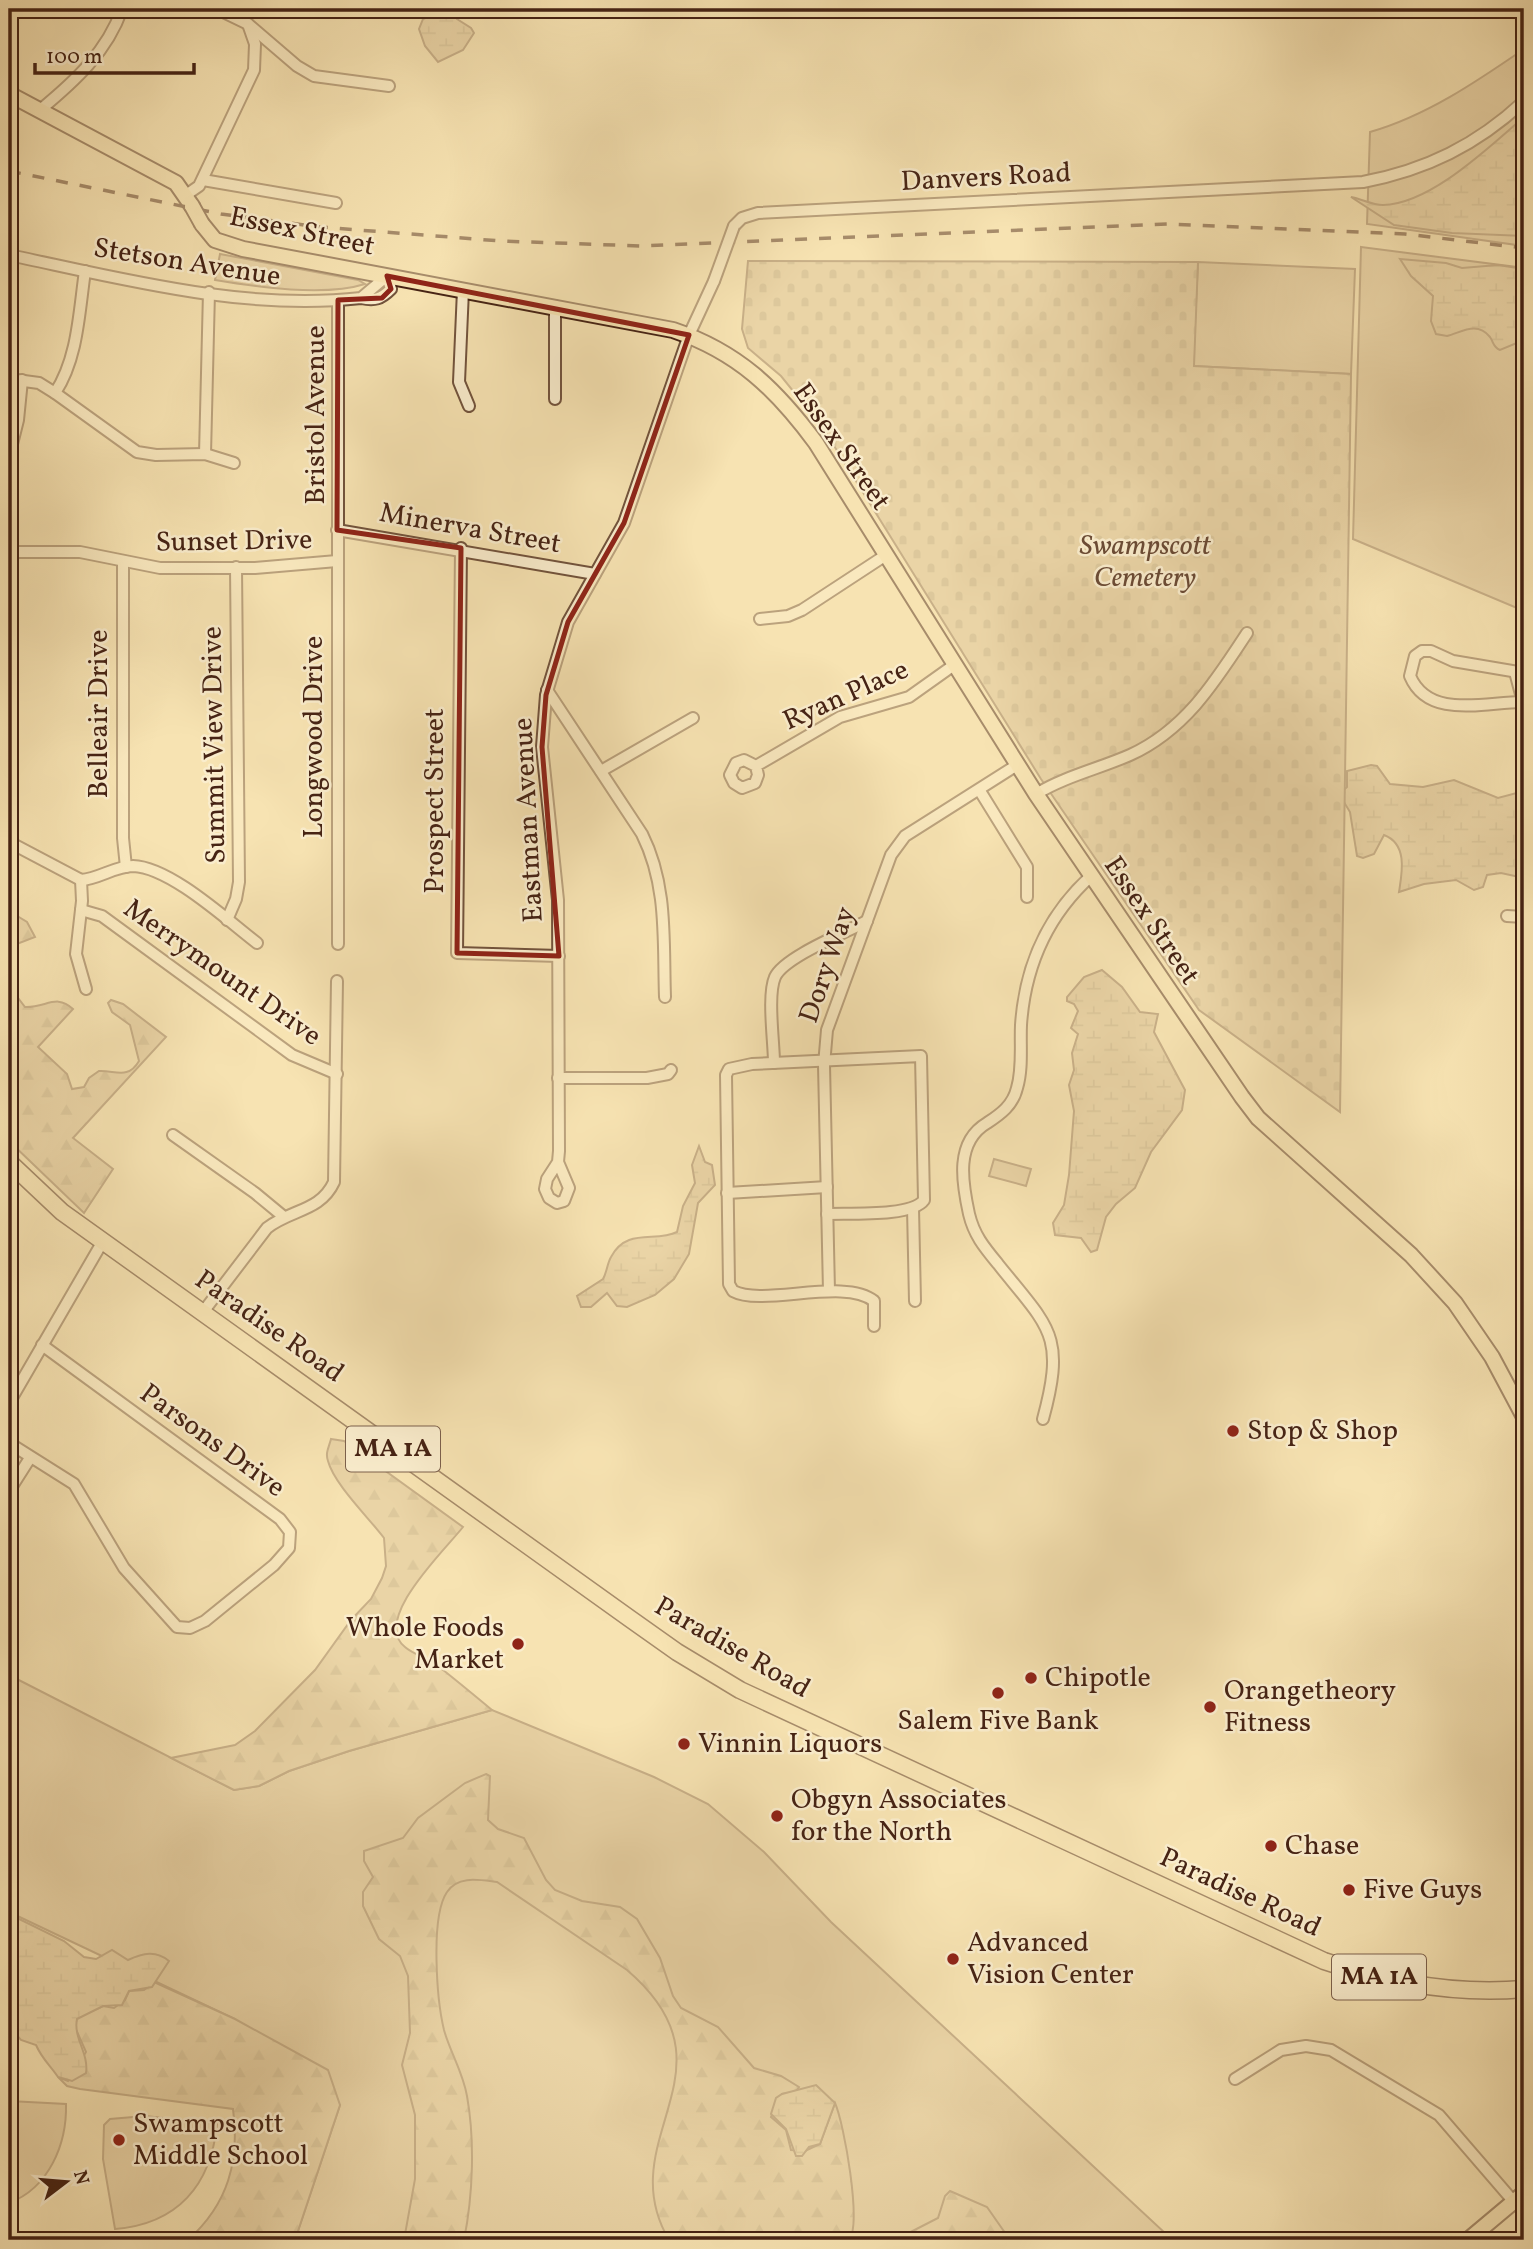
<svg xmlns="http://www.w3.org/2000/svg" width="1533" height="2249" font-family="Vollkorn,serif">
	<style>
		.green { fill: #d9c297; stroke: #907256; stroke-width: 2 }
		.forest { fill: url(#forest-firs); stroke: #907256; stroke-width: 2 }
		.wetland { fill: url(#wetland-marsh); stroke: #907256; stroke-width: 2 }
		.cemetery { fill: url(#cemetery-stones); stroke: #907256; stroke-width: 2 }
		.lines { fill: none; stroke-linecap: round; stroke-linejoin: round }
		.minor-casing { stroke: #72533c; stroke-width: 14 }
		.major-casing { stroke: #462314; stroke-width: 18 }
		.highway-casing { stroke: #462314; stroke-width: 19 }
		.minor { stroke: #faedcd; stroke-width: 10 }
		.major { stroke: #f7e3b2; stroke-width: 14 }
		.highway { stroke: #f7e3b2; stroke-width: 16 }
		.rail { stroke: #462314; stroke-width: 3.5; stroke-dasharray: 12 12; stroke-linecap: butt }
		.minor-bridge-casing { stroke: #72533c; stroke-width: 14; stroke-linecap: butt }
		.major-bridge-casing { stroke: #462314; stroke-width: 18; stroke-linecap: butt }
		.minor-bridge { stroke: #faedcd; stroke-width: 10 }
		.major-bridge { stroke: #f7e3b2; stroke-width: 14 }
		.marked { fill: none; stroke: #8f2418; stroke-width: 5; stroke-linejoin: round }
		.poi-dot { fill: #8f2418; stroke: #faedcd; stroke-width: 2.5 }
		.labels { text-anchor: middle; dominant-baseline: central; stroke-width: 5; stroke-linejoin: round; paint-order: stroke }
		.shield { fill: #faedcd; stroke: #7c604c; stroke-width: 2 }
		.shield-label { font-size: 26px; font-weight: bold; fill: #462314 }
		.street-label { font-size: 28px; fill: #462314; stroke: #faedcd }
		.park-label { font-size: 28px; font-style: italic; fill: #6b4b35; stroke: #faedcd }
		.poi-label { font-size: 28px; fill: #462314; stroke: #faedcd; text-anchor: start }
	</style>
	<defs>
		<pattern id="forest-firs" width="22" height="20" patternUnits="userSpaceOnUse" patternTransform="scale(1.75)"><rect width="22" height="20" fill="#d9c297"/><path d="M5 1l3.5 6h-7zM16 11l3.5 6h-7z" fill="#bca681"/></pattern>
		<pattern id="wetland-marsh" width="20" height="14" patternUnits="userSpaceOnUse" patternTransform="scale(1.75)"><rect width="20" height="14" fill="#d9c297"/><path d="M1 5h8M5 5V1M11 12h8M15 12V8" fill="none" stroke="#bca681"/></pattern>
		<pattern id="cemetery-stones" width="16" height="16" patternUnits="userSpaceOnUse" patternTransform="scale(1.75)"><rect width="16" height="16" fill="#d9c297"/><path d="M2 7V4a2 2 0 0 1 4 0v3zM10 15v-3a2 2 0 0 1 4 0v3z" fill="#bca681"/></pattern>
	</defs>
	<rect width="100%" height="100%" fill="#f7e3b2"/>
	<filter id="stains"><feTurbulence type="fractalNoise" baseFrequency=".00286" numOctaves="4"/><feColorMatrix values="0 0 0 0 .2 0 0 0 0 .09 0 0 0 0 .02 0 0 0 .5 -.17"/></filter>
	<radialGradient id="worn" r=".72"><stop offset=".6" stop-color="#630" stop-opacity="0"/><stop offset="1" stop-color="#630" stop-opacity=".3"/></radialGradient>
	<g class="green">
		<path d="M1524 49V246L1367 224 1370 132C1426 116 1476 82 1524 49Z"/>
		<path d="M1361 247 1524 268V611L1353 539Z"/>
		<path d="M220 254 358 280 365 284C324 297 257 287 215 280Z"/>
		<path d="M1198 262 1355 269 1351 374 1193 366Z"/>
		<path d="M994 1159 1031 1169 1026 1186 989 1176Z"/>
		<path d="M9 1675 234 1790 259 1786 289 1771 349 1751 492 1710 654 1777 708 1804 764 1852 831 1922 1165 2233 1163 2240H295L340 2105 235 2019 9 1912Z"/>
		<path d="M9 2101 66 2104C67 2144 49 2188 9 2203Z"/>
		<path d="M145 2116 217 2124C211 2186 177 2224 115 2229L103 2159 104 2125 110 2119Z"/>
	</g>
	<g class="forest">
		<path d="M9 911 27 922 35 937 9 947Z"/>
		<path d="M9 986 25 1007C46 1008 56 993 73 1009L38 1047 67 1074 72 1089 84 1087 89 1078 99 1071C115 1070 128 1080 139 1061L130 1025 112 1012 108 1003 111 1000 123 1004 166 1037 73 1138 113 1169 84 1213 9 1141Z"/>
		<path d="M331 1439 344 1441 463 1527C445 1550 371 1620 405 1647 414 1655 428 1658 438 1666 456 1680 474 1695 492 1710L349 1751 289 1771 259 1786 234 1790 171 1758 235 1745 255 1731 315 1670 351 1620 371 1599 382 1578 386 1566 384 1538C369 1518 334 1484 328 1461 325 1453 329 1447 331 1439Z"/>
		<path d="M486 1774 490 1776 488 1820 498 1829 524 1838 546 1880 555 1890 582 1901 620 1907 637 1919 660 1958 673 1996 681 2008 718 2027 754 2068 781 2076 799 2087 796 2092 782 2094 771 2117 786 2130 791 2150 805 2151 820 2144 835 2103C844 2123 862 2224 849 2240H798L778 2232 761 2233 755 2240H669C609 2138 744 2070 627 1970L497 1882C480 1880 458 1875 447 1892 430 1917 437 2001 444 2030 450 2052 463 2072 467 2096 475 2141 473 2195 464 2240H404L415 2179V2115L402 2065 410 2033 408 1976 400 1956 379 1939 363 1906V1892L373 1877 364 1861V1851L403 1838 418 1818 465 1783Z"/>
		<path d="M154 1982 235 2019 328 2070 340 2105 295 2240H188C228 2204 240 2161 233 2109L80 2089 67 2086 58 2077 68 2081 86 2052 75 2027 77 2018 103 2006 114 2008 125 2000 129 1991 144 1990Z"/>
		<path d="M950 2191 987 2207 1010 2240H895L938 2218 945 2196Z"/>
	</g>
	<g class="wetland">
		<path d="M444 9H458L457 19 471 28 474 33 463 50 438 62 425 46 419 29 423 19Z"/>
		<path d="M1524 117V236L1452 233 1394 225 1351 197C1362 199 1372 205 1383 205 1431 204 1490 146 1524 117Z"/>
		<path d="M1400 259 1446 263 1462 268 1498 265 1524 269V340L1500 350C1493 347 1494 343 1490 337 1477 321 1462 332 1447 336L1436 334 1431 321 1433 296 1411 276Z"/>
		<path d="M1371 765 1377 766 1390 784 1423 787 1454 780 1498 798 1524 791V878L1501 873 1487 875 1483 887 1474 890 1456 880 1424 884 1399 892C1402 873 1408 844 1384 835L1374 854 1363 858 1357 856 1350 812 1339 794 1347 787V771Z"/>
		<path d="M1102 970 1122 987 1140 1012 1158 1014 1154 1032 1185 1090 1182 1110 1151 1152 1135 1188 1116 1204 1106 1217 1097 1250 1091 1252 1081 1238 1055 1235 1053 1223 1064 1205 1069 1175 1074 1111 1069 1085 1074 1070 1072 1053 1078 1034 1071 1028 1078 1011 1074 1004 1067 1001V997L1084 977Z"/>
		<path d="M699 1146 705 1162 712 1165 715 1185 698 1203 689 1254 674 1279 655 1295 627 1307 617 1306 607 1293 591 1307H581L577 1296 603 1279C607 1272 607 1264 611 1257 627 1227 655 1243 677 1232L683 1206 695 1183 692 1165Z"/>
		<path d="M9 1914 64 1941 84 1957 96 1959 112 1950 128 1960C143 1953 156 1950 169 1961L152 1987 129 1991 122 2005 103 2006 77 2019C73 2038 89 2053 86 2073L72 2081 58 2077C50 2065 42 2059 36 2045L21 2040 14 2032 9 2034Z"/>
		<path d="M816 2085 835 2103 820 2144 809 2147 802 2156H796L786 2129 771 2114 776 2098 782 2094Z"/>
	</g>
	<path class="cemetery" d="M748 261 1198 262 1194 366 1351 374 1340 1112 1199 1010 1041 779 823 428 781 376 748 348 742 329Z"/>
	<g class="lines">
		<defs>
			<g id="minor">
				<path d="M217 9 248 24 297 66 314 76 389 86"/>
				<path d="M40 110C75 81 107 52 122 9"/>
				<path d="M203 180 336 203"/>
				<path d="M186 195 199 186 254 70 255 44 248 24"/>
				<path d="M734 226 742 218 758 213 1363 182C1426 170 1477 145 1524 101"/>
				<path d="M9 255C123 279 243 311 361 298 375 301 381 299 391 289L387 276 361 298"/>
				<path d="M463 290 459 382 469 406"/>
				<path d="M555 306V399"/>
				<path d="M9 379 39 383 55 393C78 358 79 312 85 271"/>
				<path d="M55 393 137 452 156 455 205 454 234 463"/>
				<path d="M205 454 209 292"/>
				<path d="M9 456 18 420 22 380"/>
				<path d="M337 530 595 574"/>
				<path d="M461 548 457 953 559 956"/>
				<path d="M9 552H80L160 568H255L337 561"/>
				<path d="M123 562V838L126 867"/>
				<path d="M760 619 788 616 802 610 886 555"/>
				<path d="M1515 672 1523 702"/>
				<path d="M1524 673 1453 661 1431 651H1422L1415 656 1410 676C1429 721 1488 701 1524 702"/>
				<path d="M547 690 642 834C668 886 663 940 665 997"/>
				<path d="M756 766 758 775 755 783 742 788 734 783 730 775 736 763 744 760 756 766 840 717 909 697 954 665"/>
				<path d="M601 771 693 718"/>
				<path d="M980 791 1027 867V897"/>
				<path d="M1036 794C1066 776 1098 769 1130 755 1185 730 1215 682 1247 633"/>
				<path d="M9 842 81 880C99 879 115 866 133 866 170 867 227 920 257 943"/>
				<path d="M81 880 82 901 76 954 86 989"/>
				<path d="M81 910 102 916 292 1055 337 1074"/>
				<path d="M1507 916 1524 917"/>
				<path d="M227 920 236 899 239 882 236 567"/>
				<path d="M338 944V300"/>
				<path d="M774 1063C774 1042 767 995 775 977 784 957 847 932 867 921"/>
				<path d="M558 1078H647L668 1074 671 1070"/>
				<path d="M173 1135 255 1193 284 1217"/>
				<path d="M558 1162 569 1188 564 1201 557 1203 549 1198 545 1189 547 1179 558 1162 559 1151 558 900 542 747 546 695 568 622 624 523 689 335 714 281"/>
				<path d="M727 1193 827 1187"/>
				<path d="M913 1208 915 1301"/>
				<path d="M827 1214C849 1213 912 1217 924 1200L921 1056 752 1064 729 1069 726 1075 729 1284 733 1291C762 1307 845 1277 874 1301V1326"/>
				<path d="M829 1291 824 1065 827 1030 891 855 905 836 1017 765"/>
				<path d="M203 1312 267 1228C291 1209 320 1212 334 1182L337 981"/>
				<path d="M9 1403 103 1241"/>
				<path d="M1043 1419C1066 1334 1049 1328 998 1264 984 1247 974 1235 969 1214 962 1182 955 1142 987 1123 1001 1114 1013 1105 1017 1088 1023 1068 1020 1045 1021 1025 1025 966 1047 916 1091 876"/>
				<path d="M9 1443 74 1484 124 1568 177 1627 190 1628 205 1621 274 1565 289 1548 290 1532 280 1519 42 1345"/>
				<path d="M9 1491 30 1458"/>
				<path d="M1235 2079 1281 2050 1306 2046 1331 2050 1439 2115 1514 2202"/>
			</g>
			<g id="major">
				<path d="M9 94 176 183 192 206"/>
				<path d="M202 224 215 240 243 249 673 330C738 352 776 389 816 443L1036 794 1242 1097 1258 1118 1411 1255 1455 1303 1492 1357 1524 1417"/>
				<path d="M1468 2240 1524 2193"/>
			</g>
			<path id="highway" d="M9 1162 62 1212 629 1618 677 1652 740 1690 1324 1961C1389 1983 1455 1995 1524 1989"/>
		</defs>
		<use href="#minor" class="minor-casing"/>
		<use href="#major" class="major-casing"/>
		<use href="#highway" class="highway-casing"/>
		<use href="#minor" class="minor"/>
		<use href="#major" class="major"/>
		<use href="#highway" class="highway"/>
		<path class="rail" d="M9 171 221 214 320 227 501 241 641 246 1167 224 1405 234 1524 248"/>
		<defs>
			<path id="minor-bridge" d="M714 281 734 226"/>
			<path id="major-bridge" d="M192 206 202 224"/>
		</defs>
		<use href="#minor-bridge" class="minor-bridge-casing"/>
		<use href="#major-bridge" class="major-bridge-casing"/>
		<use href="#minor-bridge" class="minor-bridge"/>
		<use href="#major-bridge" class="major-bridge"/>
	</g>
	<path d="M0 0H1533V2249H0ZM387 276 689 335 624 523 568 622 546 695 542 747 559 956 457 953 461 548 337 530 338 300 382 298 391 289Z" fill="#f7e3b2" fill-opacity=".55" fill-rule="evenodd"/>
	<path class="marked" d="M387 276 689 335 624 523 568 622 546 695 542 747 559 956 457 953 461 548 337 530 338 300 382 298 391 289Z"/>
	<g class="poi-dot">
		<circle cx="1233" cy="1431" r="7"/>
		<circle cx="518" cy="1644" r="7"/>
		<circle cx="1031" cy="1678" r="7"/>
		<circle cx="998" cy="1693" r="7"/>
		<circle cx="1210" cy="1707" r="7"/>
		<circle cx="684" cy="1744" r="7"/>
		<circle cx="777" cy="1816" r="7"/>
		<circle cx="1271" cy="1846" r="7"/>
		<circle cx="1349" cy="1890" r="7"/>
		<circle cx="953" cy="1959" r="7"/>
		<circle cx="119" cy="2140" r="7"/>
	</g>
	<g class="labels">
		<g class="shield">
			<rect x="346" y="1426.5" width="94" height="45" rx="5"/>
			<rect x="1332" y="1954.5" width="94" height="45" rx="5"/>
		</g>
		<g class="shield-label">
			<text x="393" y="1449">MA 1A</text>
			<text x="1379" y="1977">MA 1A</text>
		</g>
		<g class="street-label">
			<text transform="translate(986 178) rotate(-3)">Danvers Road</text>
			<text transform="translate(302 232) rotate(12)">Essex Street</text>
			<text transform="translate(187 263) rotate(9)">Stetson Avenue</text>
			<text transform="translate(316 415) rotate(-90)">Bristol Avenue</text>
			<text transform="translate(841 447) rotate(55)">Essex Street</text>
			<text transform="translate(470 529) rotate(10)">Minerva Street</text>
			<text transform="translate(234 542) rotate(-1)">Sunset Drive</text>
			<text transform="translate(846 696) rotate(-24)">Ryan Place</text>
			<text transform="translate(99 714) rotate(-90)">Belleair Drive</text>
			<text transform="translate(314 737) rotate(-90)">Longwood Drive</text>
			<text transform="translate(215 745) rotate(-91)">Summit View Drive</text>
			<text transform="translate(435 801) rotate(-90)">Prospect Street</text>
			<text transform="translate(529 820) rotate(-93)">Eastman Avenue</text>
			<text transform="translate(1151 921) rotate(56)">Essex Street</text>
			<text transform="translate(828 965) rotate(-71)">Dory Way</text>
			<text transform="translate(222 973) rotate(35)">Merrymount Drive</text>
			<text transform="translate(269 1327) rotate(35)">Paradise Road</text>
			<text transform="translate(212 1441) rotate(36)">Parsons Drive</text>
			<text transform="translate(732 1648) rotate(30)">Paradise Road</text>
			<text transform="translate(1240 1893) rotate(25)">Paradise Road</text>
		</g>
		<g class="park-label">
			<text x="1145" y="546">Swampscott<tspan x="1145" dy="32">Cemetery</tspan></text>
		</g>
		<g class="poi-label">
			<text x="1247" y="1431">Stop &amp; Shop</text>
			<text x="504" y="1628" text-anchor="end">Whole Foods<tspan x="504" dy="32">Market</tspan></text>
			<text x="1045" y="1678">Chipotle</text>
			<text x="1224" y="1691">Orangetheory<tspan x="1224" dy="32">Fitness</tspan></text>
			<text x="998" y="1721" text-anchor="middle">Salem Five Bank</text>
			<text x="698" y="1744">Vinnin Liquors</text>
			<text x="791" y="1800">Obgyn Associates<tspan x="791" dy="32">for the North</tspan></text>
			<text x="1285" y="1846">Chase</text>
			<text x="1363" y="1890">Five Guys</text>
			<text x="967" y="1943">Advanced<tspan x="967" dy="32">Vision Center</tspan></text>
			<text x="133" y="2124">Swampscott<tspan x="133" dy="32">Middle School</tspan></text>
		</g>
	</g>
	<rect width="1533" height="2249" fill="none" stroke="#f7e3b2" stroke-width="35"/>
	<rect x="10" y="10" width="1512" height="2228" fill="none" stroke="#462314" stroke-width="3.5"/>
	<rect x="18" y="18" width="1498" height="2214" fill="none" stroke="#462314" stroke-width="2"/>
	<g transform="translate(66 2182) rotate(74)" stroke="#faedcd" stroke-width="5" paint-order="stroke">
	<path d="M0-5L12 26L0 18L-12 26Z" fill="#462314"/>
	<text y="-10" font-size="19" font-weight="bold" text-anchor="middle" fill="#462314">N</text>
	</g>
	<path d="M35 63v10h159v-10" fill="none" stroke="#462314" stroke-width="3.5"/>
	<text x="46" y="63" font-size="21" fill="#462314" stroke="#faedcd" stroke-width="5" paint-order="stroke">100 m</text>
	<rect width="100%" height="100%" filter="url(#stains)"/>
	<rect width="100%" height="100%" fill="url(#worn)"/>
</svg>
